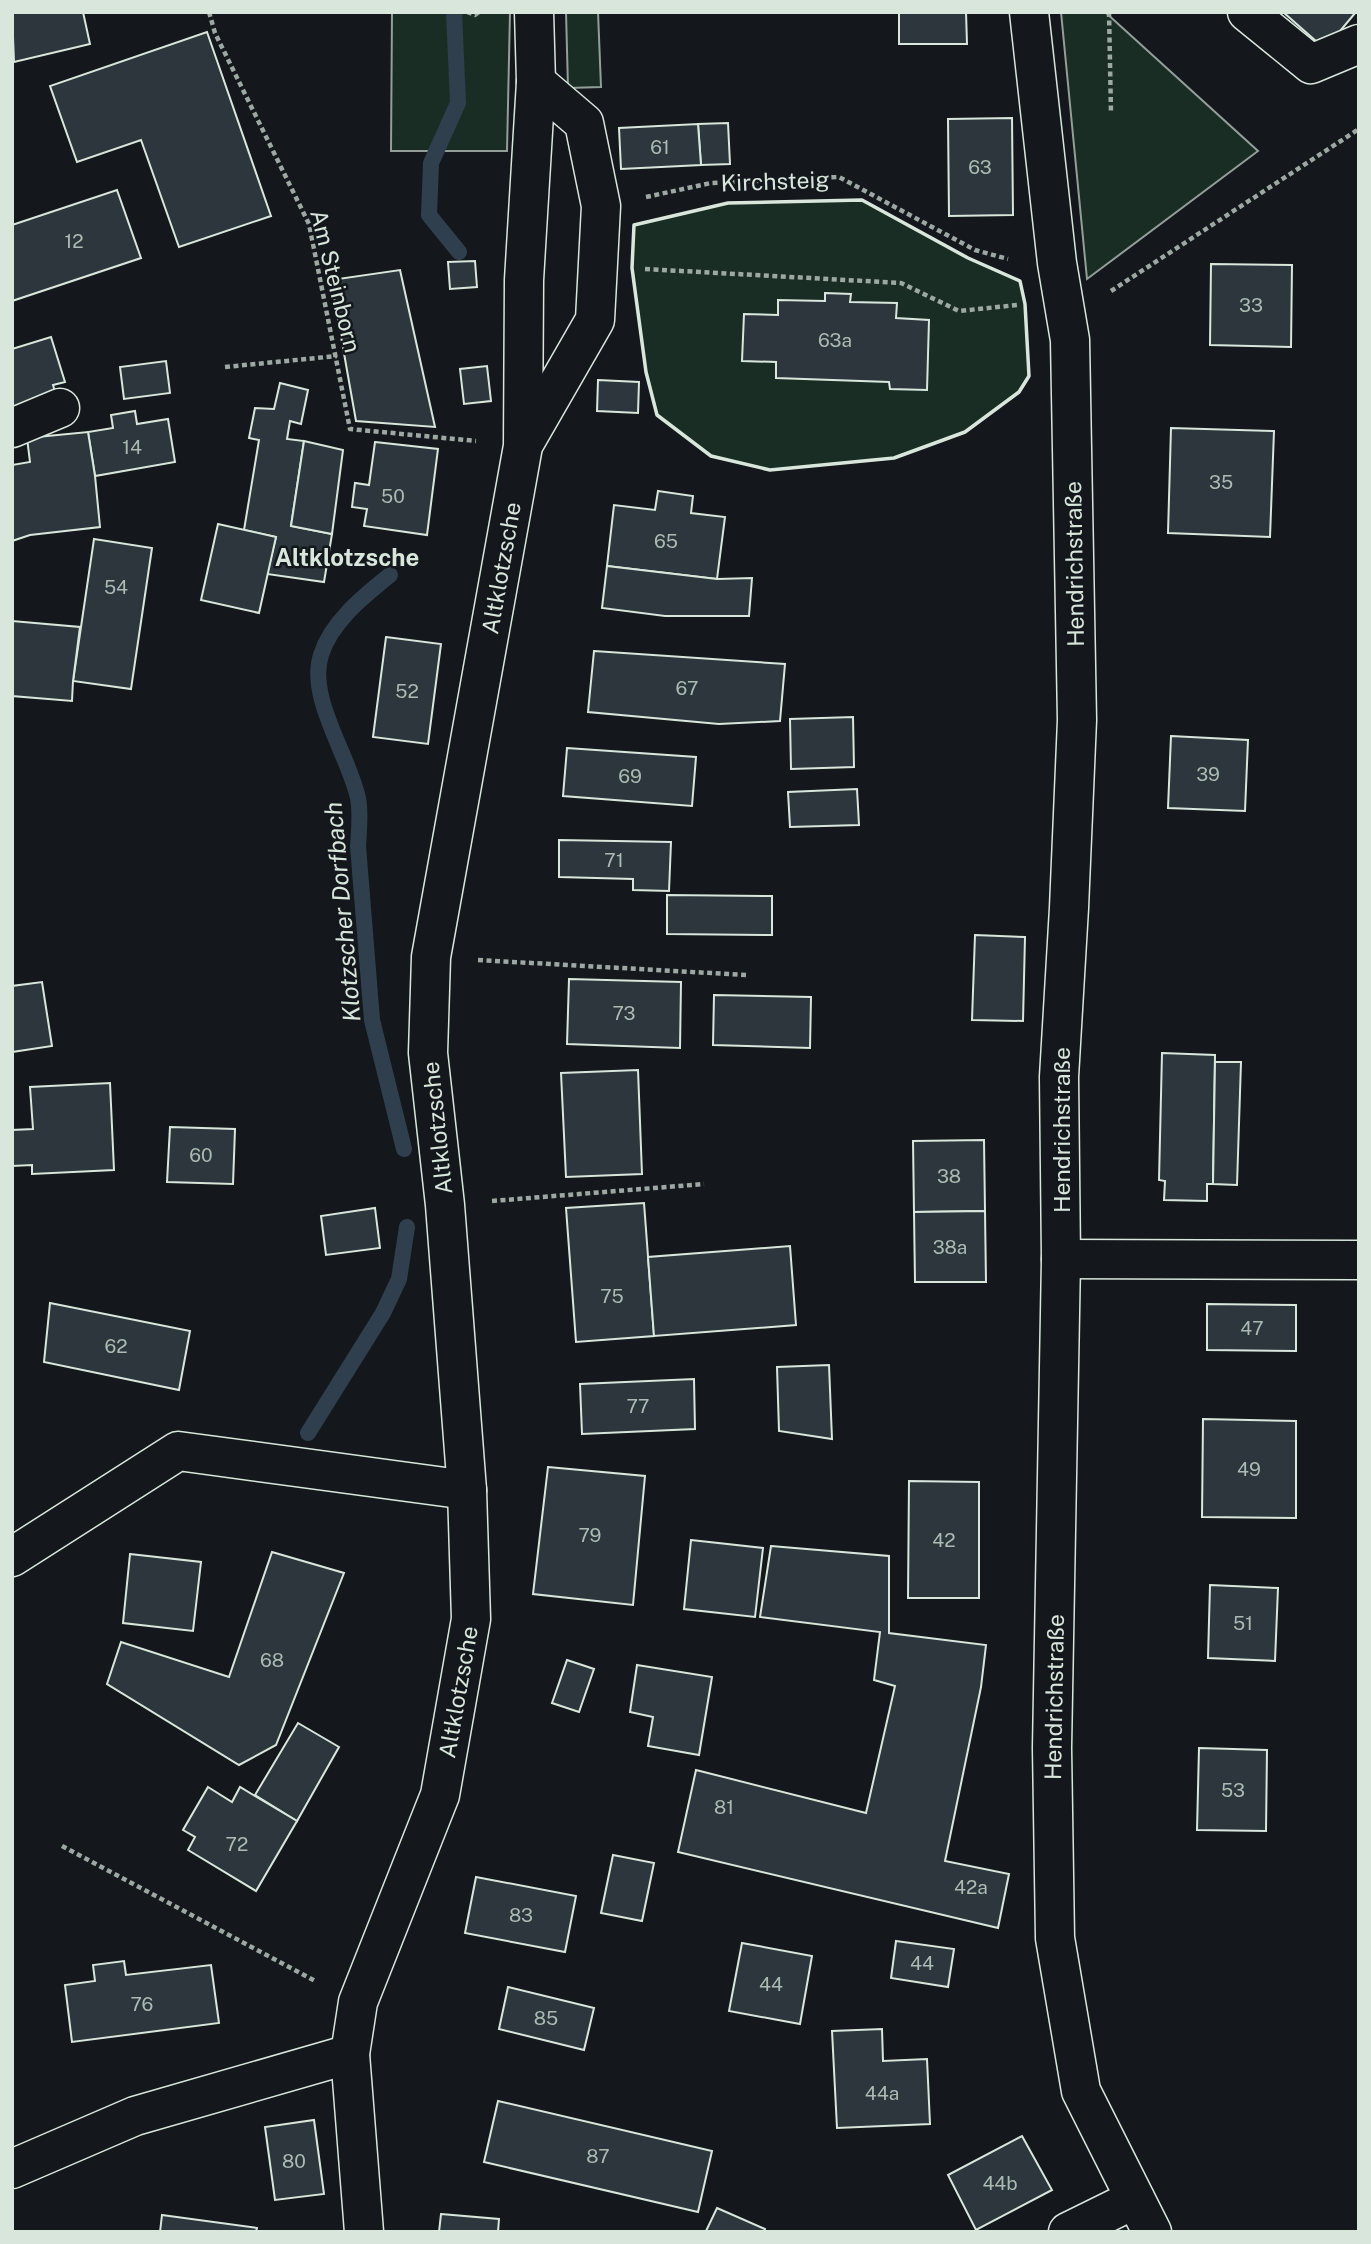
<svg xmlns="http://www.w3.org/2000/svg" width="1371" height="2244" font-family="'Public Sans',sans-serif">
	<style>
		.green { fill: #1a2d24; stroke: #939e99; stroke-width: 2 }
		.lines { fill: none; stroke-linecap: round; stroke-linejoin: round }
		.stream { stroke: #2f3f4d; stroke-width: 16 }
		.building { fill: #2c363c; stroke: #d8e6dc; stroke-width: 2 }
		.minor-casing { stroke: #d8e6dc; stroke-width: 41 }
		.path { stroke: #9da8a2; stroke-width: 4.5; stroke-dasharray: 5 3.5; stroke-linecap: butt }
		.minor { stroke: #14181c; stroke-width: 38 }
		.wall { stroke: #d8e6dc; stroke-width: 3.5 }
		.labels { text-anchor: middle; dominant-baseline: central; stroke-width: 5; stroke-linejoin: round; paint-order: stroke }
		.number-label { font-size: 19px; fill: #adbab4 }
		.street-label { font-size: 23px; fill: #d8e6dc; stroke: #14181c }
		.neighbourhood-label { font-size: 24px; font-weight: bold; fill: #d8e6dc; stroke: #14181c }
		.water-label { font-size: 24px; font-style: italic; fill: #d8e6dc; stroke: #14181c }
	</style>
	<rect width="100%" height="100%" fill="#14181c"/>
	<g class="green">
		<path d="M392 12H510L507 151H391Z"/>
		<path d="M566 12H598L601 87 568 88Z"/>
		<path d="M1061 12H1105L1258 151 1087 279Z"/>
		<path d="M862 200 968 258 1020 281 1025 304 1029 376 1019 392 965 432 894 458 770 470 711 456 657 415 646 372 632 268 634 225 728 203Z"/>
	</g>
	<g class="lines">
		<g class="stream">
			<path d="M454 12 458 103 431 163 429 215 459 252"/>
			<path d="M390 575C364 596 331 622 321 655 307 697 349 756 358 798 361 814 359 830 358 846L372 1020 404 1149"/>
			<path d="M308 1433 383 1313 399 1279 407 1227"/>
		</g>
	</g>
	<g class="building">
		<path d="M12 12H83L90 44 14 62Z"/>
		<path d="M899 12H966L967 44H899Z"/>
		<path d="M1283 12H1356L1325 49Z"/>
		<path d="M207 32 271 216 179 247 141 140 77 162 50 86Z"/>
		<path d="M1012 118 1013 215 949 216 948 119Z"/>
		<path d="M728 123 730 164 701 165 698 124Z"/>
		<path d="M698 124 701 165 621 169 619 128Z"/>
		<path d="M117 190 141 258 12 301V225Z"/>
		<path d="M475 261 477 287 450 289 448 262Z"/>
		<path d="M1211 264 1292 265 1291 347 1210 345Z"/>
		<path d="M400 270 435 427 356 421 331 280Z"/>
		<path d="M825 293 851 294 850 302 897 303 896 318 929 320 927 390 890 389 889 382 776 378V362L742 361 744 314 778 315V300L825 301Z"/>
		<path d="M51 337 65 382 53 385 57 398 12 412V349Z"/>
		<path d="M166 361 170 393 124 399 120 367Z"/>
		<path d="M487 366 491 401 464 404 460 369Z"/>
		<path d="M598 380 639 382 638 413 597 411Z"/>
		<path d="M280 383 308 390 301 424 290 421 287 439 304 441 291 526 332 534 324 582 267 574 276 537 244 530 259 440 249 438 255 408 274 409Z"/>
		<path d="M135 411 137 424 168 419 175 462 95 476 88 432 113 428 111 415Z"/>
		<path d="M1171 428 1274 431 1270 537 1168 533Z"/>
		<path d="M88 432 95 476 100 527 30 535 12 541V465L30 462 27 438Z"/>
		<path d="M304 441 343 450 332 534 291 526Z"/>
		<path d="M375 442 438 449 427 535 364 526 367 509 352 507 355 483 369 485Z"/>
		<path d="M658 491 693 496 691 513 725 517 717 579 607 566 614 505 655 510Z"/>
		<path d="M218 524 276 537 259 613 201 600Z"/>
		<path d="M94 539 152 548 131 689 73 681Z"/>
		<path d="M607 566 717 579 752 578 749 616H665L602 608Z"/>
		<path d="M12 621 80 627 73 681 72 701 12 696Z"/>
		<path d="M386 637 441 644 428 744 373 737Z"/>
		<path d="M594 651 785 664 780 721 719 724 588 712Z"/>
		<path d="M853 717 854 767 791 769 790 719Z"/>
		<path d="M1171 736 1248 740 1245 811 1168 808Z"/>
		<path d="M567 748 696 757 692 806 563 796Z"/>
		<path d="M857 789 859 825 790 827 788 792Z"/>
		<path d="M559 840 671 842 669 891 633 890V879L559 877Z"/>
		<path d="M667 895 772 896V935L667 934Z"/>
		<path d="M975 935 1025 937 1023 1021 972 1020Z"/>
		<path d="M569 979 681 982 680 1048 567 1044Z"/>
		<path d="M42 982 52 1046 12 1052V986Z"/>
		<path d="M714 995 811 997 810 1048 713 1045Z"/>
		<path d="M1162 1053 1215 1055 1213 1184H1207V1201L1164 1200 1165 1181 1159 1180Z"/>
		<path d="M1215 1062H1241L1237 1185 1213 1184Z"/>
		<path d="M638 1070 642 1174 566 1177 561 1073Z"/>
		<path d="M110 1083 114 1170 32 1174V1165L12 1166V1130L33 1129 30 1087Z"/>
		<path d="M170 1127 235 1129 233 1184 167 1182Z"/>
		<path d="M984 1140 985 1211 914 1212 913 1141Z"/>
		<path d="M644 1203 654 1336 576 1342 566 1208Z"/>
		<path d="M375 1208 380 1248 326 1255 321 1216Z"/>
		<path d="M985 1211 986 1282H915L914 1212Z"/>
		<path d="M790 1246 796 1325 654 1336 648 1257Z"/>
		<path d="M50 1303 190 1331 179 1390 44 1362Z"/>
		<path d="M1207 1304 1296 1305V1351L1207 1350Z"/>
		<path d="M829 1365 832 1439 779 1431 777 1367Z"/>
		<path d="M694 1379 695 1429 582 1434 580 1384Z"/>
		<path d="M1203 1419 1296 1421V1518L1202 1517Z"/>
		<path d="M548 1467 645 1476 633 1605 533 1594Z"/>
		<path d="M909 1481 979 1482V1598H908Z"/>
		<path d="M691 1540 763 1548 755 1617 684 1609Z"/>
		<path d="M771 1546 889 1556V1633L986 1645 981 1687 945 1861 1009 1874 998 1928 678 1852 696 1770 866 1813 895 1686 874 1680 880 1632 760 1617Z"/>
		<path d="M272 1552 344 1573 276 1745 239 1765 107 1684 121 1642 229 1677Z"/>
		<path d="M130 1554 201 1562 193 1631 123 1623Z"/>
		<path d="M1210 1585 1278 1588 1275 1661 1208 1658Z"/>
		<path d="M567 1660 594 1669 579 1712 552 1703Z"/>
		<path d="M637 1665 712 1677 699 1755 648 1746 653 1717 630 1712Z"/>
		<path d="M298 1723 339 1747 297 1821 255 1795Z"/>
		<path d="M1199 1748 1267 1750 1266 1831 1197 1830Z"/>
		<path d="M208 1787 232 1802 240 1787 297 1821 256 1891 188 1850 195 1837 183 1830Z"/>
		<path d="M613 1855 654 1863 642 1921 601 1913Z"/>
		<path d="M476 1877 576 1896 565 1952 465 1933Z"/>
		<path d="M896 1941 954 1949 948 1987 891 1978Z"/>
		<path d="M742 1943 812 1956 800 2024 729 2011Z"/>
		<path d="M124 1961 126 1975 211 1965 219 2023 72 2042 65 1985 95 1981 93 1965Z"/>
		<path d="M508 1987 594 2008 584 2050 499 2029Z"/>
		<path d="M882 2029 883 2061 927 2059 930 2124 837 2128 832 2031Z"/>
		<path d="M498 2101 712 2151 698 2212 484 2162Z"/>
		<path d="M314 2120 324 2194 275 2200 265 2127Z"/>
		<path d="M1022 2136 1052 2190 976 2230 948 2175Z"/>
		<path d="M717 2208 765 2229 764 2232 706 2231Z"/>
		<path d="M441 2214 499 2219 498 2232H439Z"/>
		<path d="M162 2215 257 2228 256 2232H160Z"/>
	</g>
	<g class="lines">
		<defs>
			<g id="minor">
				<path d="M1029 12 1057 263 1070 340 1077 720 1069 908 1059 1077 1061 1259 1052 1748 1055 1938 1081 2091 1152 2232"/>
				<path d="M1247 12 1311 64 1359 44"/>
				<path d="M12 428 60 408"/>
				<path d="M526 440 595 320 601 206 584 123 536 82"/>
				<path d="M1061 1259 1359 1260"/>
				<path d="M12 1557 178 1451 467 1490"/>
				<path d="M12 2169 135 2116 350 2054"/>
				<path d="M364 2232 350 2054 358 2002 440 1795 471 1619 467 1490 445 1205 428 1053 431 957 523 446 524 280 536 82 534 12"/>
				<path d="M1068 2232 1135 2199"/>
			</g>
		</defs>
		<use href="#minor" class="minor-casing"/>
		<g class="path">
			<path d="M209 12 215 33 309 224 350 429 476 441"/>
			<path d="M467 12 475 15 479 12"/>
			<path d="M1109 12 1111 113"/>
			<path d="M646 197 711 183 839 177 975 250 1008 259"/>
			<path d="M645 269 901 283 959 311 1017 305"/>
			<path d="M1111 291 1359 129"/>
			<path d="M225 367 337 356"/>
			<path d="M478 960 746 975"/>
			<path d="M492 1201 704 1184"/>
			<path d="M62 1846 317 1982"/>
		</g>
		<use href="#minor" class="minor"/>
		<path class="wall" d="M862 200 968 258 1020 281 1025 304 1029 376 1019 392 965 432 894 458 770 470 711 456 657 415 646 372 632 268 634 225 728 203Z"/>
	</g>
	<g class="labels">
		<g class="number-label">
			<text x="660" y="147">61</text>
			<text x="980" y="167">63</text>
			<text x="74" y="241">12</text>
			<text x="1251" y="305">33</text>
			<text x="835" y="340">63a</text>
			<text x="132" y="447">14</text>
			<text x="1221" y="482">35</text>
			<text x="393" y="496">50</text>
			<text x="666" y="541">65</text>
			<text x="116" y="587">54</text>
			<text x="687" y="688">67</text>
			<text x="407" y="691">52</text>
			<text x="1208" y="774">39</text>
			<text x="630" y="776">69</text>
			<text x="614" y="860">71</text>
			<text x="624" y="1013">73</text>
			<text x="201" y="1155">60</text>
			<text x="949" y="1176">38</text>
			<text x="950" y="1247">38a</text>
			<text x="612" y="1296">75</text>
			<text x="1252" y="1328">47</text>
			<text x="116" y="1346">62</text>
			<text x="638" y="1406">77</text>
			<text x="1249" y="1469">49</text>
			<text x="590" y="1535">79</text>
			<text x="944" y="1540">42</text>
			<text x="1243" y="1623">51</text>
			<text x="272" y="1660">68</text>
			<text x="1233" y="1790">53</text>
			<text x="724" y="1807">81</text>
			<text x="237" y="1844">72</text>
			<text x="971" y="1887">42a</text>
			<text x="521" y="1915">83</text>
			<text x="922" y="1963">44</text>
			<text x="771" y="1984">44</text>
			<text x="142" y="2004">76</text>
			<text x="546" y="2018">85</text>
			<text x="882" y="2093">44a</text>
			<text x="598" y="2156">87</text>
			<text x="294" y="2161">80</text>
			<text x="1000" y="2183">44b</text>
		</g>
		<g class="street-label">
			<text transform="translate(775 181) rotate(-2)">Kirchsteig</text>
			<text transform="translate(336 281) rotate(76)">Am Steinborn</text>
			<text transform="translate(1074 564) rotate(-91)">Hendrichstraße</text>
			<text transform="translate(501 568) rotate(-80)">Altklotzsche</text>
			<text transform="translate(437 1128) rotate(-96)">Altklotzsche</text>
			<text transform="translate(1061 1130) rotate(-90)">Hendrichstraße</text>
			<text transform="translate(458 1692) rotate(-80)">Altklotzsche</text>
			<text transform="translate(1054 1697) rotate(-89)">Hendrichstraße</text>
		</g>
		<g class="neighbourhood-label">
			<text x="347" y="557">Altklotzsche</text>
		</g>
		<g class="water-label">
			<text transform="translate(342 912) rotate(-95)">Klotzscher Dorfbach</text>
		</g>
	</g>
	<rect width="1371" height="2244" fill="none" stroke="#d8e6dc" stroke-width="28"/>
</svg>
